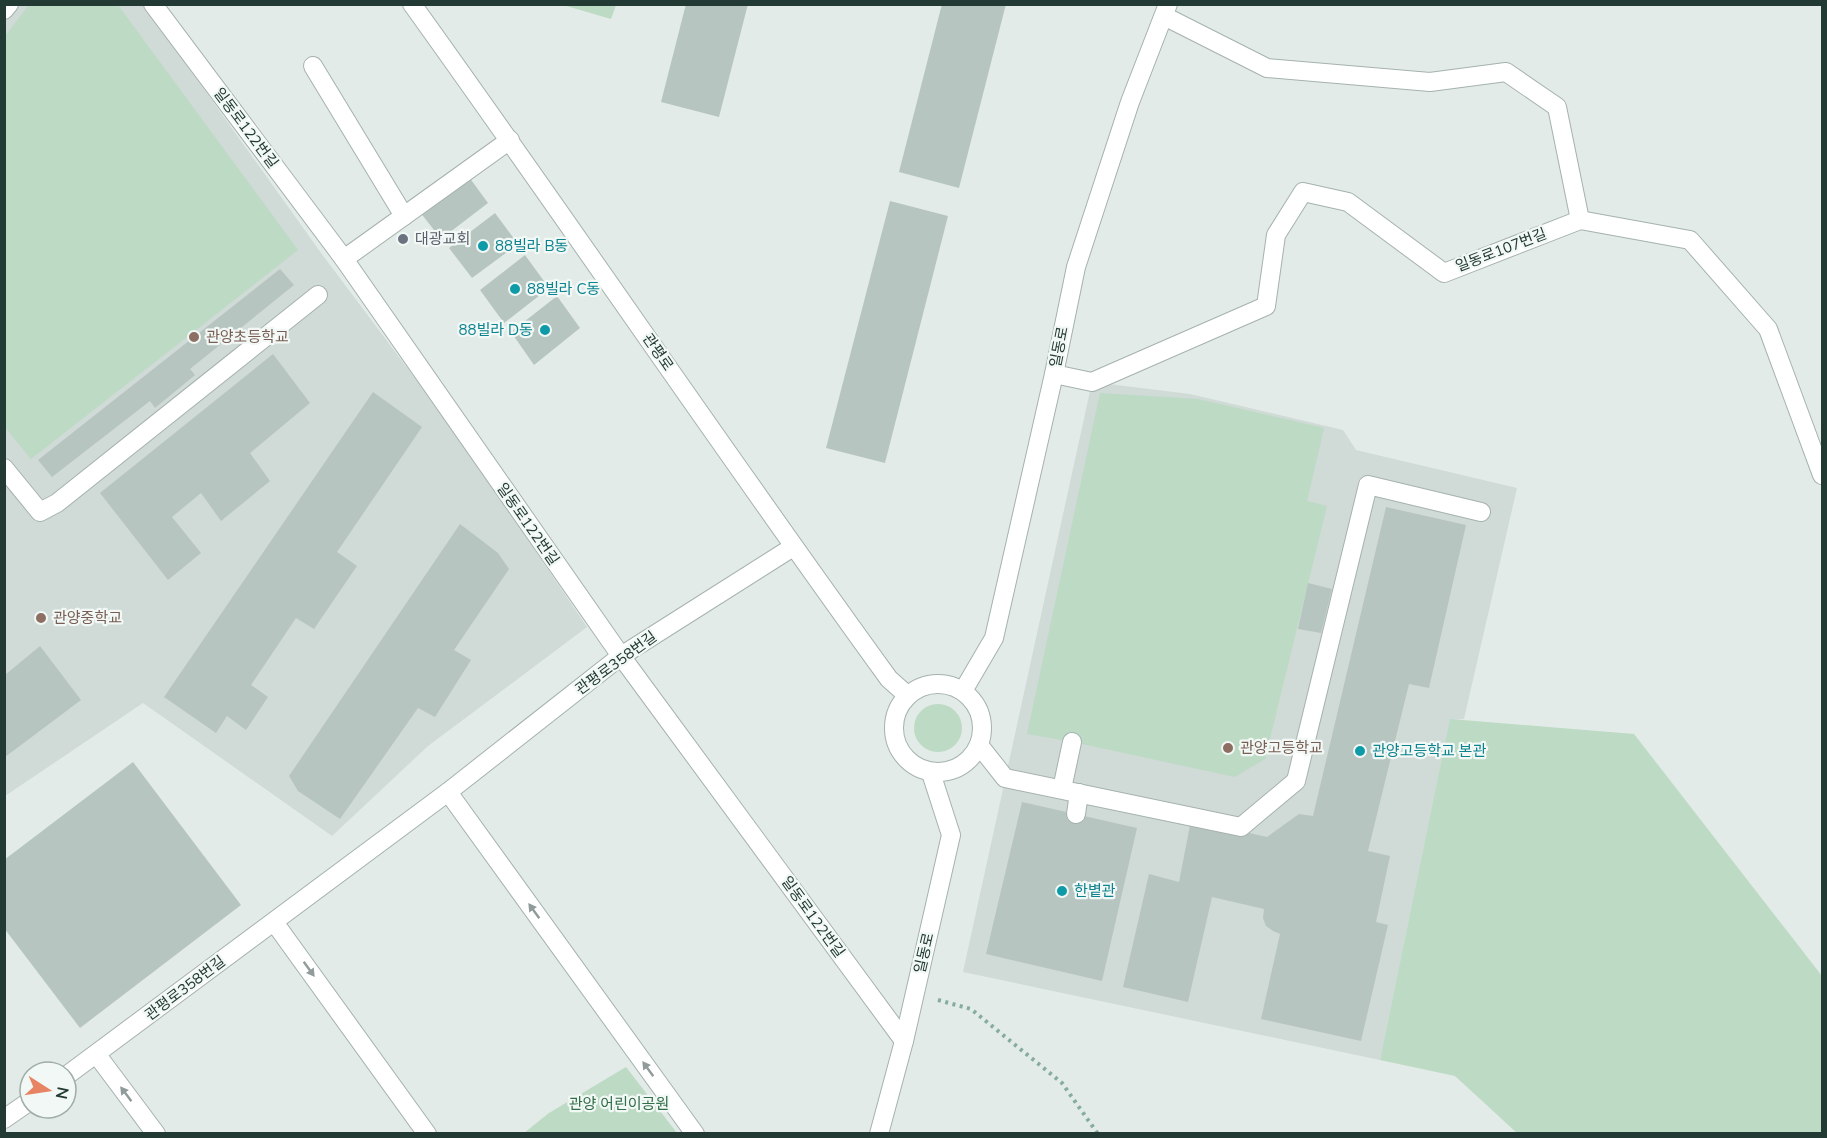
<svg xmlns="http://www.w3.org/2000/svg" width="1827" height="1138" font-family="'Nunito Sans','Noto Sans KR',sans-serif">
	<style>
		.built { fill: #d0dad6 }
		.green { fill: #bcdac4 }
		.building { fill: #b7c5c0 }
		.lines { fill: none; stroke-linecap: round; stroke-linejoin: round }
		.minor-casing { stroke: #a5b2ae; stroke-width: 20 }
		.path { stroke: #85ac9f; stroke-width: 4; stroke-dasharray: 3 4.5; stroke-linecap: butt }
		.minor { stroke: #fff; stroke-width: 18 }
		.oneway { fill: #919c9a }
		.worship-dot { fill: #6b7280; stroke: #f2f8f5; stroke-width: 2 }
		.culture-dot { fill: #0f9aa8; stroke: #f2f8f5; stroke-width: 2 }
		.education-dot { fill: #8d6e63; stroke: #f2f8f5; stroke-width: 2 }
		.labels { text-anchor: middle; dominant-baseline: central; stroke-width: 4.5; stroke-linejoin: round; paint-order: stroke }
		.street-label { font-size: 15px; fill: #233a34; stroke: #f2f8f5 }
		.worship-label { font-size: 15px; fill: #5b616d; stroke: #f2f8f5; text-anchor: start }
		.culture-label { font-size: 15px; fill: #0d838f; stroke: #f2f8f5; text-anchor: start }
		.education-label { font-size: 15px; fill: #785e54; stroke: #f2f8f5; text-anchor: start }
		.park-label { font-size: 15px; fill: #316d48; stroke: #f2f8f5 }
	</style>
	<rect width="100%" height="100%" fill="#e2ebe7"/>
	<g class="built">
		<path d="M5 5H144L321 253 447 421 587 627 428 746 332 836 143 703 5 796Z"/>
		<path d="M1092 382 1190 394 1343 430 1356 450 1517 488 1464 719 1450 720 1380 1060 963 972Z"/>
	</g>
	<g class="green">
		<path d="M29 5H118L298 250 31 459 4 426 5 36Z"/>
		<path d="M563 5 616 4V5L611 19Z"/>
		<path d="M1100 393 1198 399 1324 428 1307 501 1327 506 1265 759 1235 777 1073 742 1027 734Z"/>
		<circle cx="938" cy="728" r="24"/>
		<path d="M1450 719 1634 734 1822 976V1133H1517L1455 1076 1380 1060Z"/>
		<path d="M626 1067 677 1133H524L549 1113Z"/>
	</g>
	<g class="building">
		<path d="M686 4H748L719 117 661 102Z"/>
		<path d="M942 4H1006L959 188 899 172Z"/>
		<path d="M469 177 488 203 441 239 420 212Z"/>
		<path d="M890 201 948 216 885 463 826 448Z"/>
		<path d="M495 213 518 244 472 278 449 248Z"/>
		<path d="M525 255 549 288 504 323 480 290Z"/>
		<path d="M280 269 294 285 190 369 195 375 155 408 150 401 52 477 38 460Z"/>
		<path d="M557 296 580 328 534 365 511 332Z"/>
		<path d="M273 354 310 403 250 453 270 481 221 521 201 493 172 517 201 553 168 580 100 493Z"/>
		<path d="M373 392 422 427 337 552 357 566 314 629 296 618 251 685 268 697 246 730 227 716 216 733 164 697Z"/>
		<path d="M1386 507 1466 525 1429 688 1409 684 1368 851 1390 856 1376 922 1388 925 1361 1041 1261 1019 1280 934 1273 931 1266 926 1263 918 1264 909 1212 897 1188 1002 1123 987 1149 874 1179 882 1191 820 1267 837 1299 814 1313 816Z"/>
		<path d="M460 524 498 553 509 569 454 650 471 660 435 717 418 708 340 819 298 791 289 776Z"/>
		<path d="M1308 583 1332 589 1321 633 1298 629Z"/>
		<path d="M40 646 81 700 5 757V675Z"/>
		<path d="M133 762 241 905 80 1028 4 928V860Z"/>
		<path d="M1022 802 1137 828 1102 981 986 954Z"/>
	</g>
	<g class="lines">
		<defs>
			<g id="minor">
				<path d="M153 4 344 259 621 656 904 1041"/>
				<path d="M412 4C573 228 727 456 889 679L907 695"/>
				<path d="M4 10 9 4"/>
				<path d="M1164 16 1267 68 1430 82 1506 72 1557 107 1580 220"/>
				<path d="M313 66 404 216"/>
				<path d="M344 259 510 140"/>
				<path d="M1054 374 1092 382 1266 306 1276 235 1303 192 1348 202 1444 273 1580 220 1690 240 1768 329 1822 475"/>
				<path d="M4 468 40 512 57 503 318 295"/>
				<circle cx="938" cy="728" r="44"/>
				<path d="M963 691 994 638 1054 374 1076 267 1130 102 1168 4"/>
				<path d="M979 745 1005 778 1241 827 1296 781 1368 485 1481 512"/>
				<path d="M1062 789 1072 742"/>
				<path d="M448 792 695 1134"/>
				<path d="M1076 814 1079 793"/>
				<path d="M274 922 427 1134"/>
				<path d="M97 1055 156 1134"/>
				<path d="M66 1076 448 792 621 656 793 547"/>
				<path d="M4 1119 30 1101"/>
				<path d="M879 1134 904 1041 951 835 931 773"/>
			</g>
		</defs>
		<use href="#minor" class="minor-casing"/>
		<path class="path" d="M938 1000 971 1009 1062 1083 1098 1134"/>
		<use href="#minor" class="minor"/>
	</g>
	<defs><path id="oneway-solid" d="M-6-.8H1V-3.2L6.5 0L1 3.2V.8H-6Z" transform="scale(1.5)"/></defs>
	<g class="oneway">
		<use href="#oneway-solid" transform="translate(534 911) rotate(-126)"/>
		<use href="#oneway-solid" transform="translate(309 969) rotate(54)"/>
		<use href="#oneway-solid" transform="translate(648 1069) rotate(-126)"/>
		<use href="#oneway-solid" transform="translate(126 1094) rotate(-127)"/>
	</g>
	<circle class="worship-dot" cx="403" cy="239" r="6"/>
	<g class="culture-dot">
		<circle cx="483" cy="246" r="6"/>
		<circle cx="515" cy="289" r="6"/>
		<circle cx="545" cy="330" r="6"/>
		<circle cx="1360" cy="751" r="6"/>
		<circle cx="1062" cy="891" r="6"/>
	</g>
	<g class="education-dot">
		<circle cx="194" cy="337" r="6"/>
		<circle cx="41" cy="618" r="6"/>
		<circle cx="1228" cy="748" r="6"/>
	</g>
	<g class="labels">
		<g class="street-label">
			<text transform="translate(246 128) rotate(53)">일동로122번길</text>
			<text transform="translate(1501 250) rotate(-21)">일동로107번길</text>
			<text transform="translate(1059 347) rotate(-79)">일동로</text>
			<text transform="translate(658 352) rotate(55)">관평로</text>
			<text transform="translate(528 524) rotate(55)">일동로122번길</text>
			<text transform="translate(616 663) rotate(-36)">관평로358번길</text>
			<text transform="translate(813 917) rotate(54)">일동로122번길</text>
			<text transform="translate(924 953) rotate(-77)">일동로</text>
			<text transform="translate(185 988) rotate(-37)">관평로358번길</text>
		</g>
		<g class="worship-label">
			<text x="415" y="239">대광교회</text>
		</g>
		<g class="culture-label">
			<text x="495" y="246">88빌라 B동</text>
			<text x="527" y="289">88빌라 C동</text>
			<text x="533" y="330" text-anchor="end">88빌라 D동</text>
			<text x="1372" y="751">관양고등학교 본관</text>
			<text x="1074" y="891">한볕관</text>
		</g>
		<g class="education-label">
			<text x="206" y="337">관양초등학교</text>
			<text x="53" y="618">관양중학교</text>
			<text x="1240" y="748">관양고등학교</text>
		</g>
		<g class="park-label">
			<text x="619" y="1104">관양 어린이공원</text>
		</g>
	</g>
	<rect width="1827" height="1138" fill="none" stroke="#233a34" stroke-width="12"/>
	<g transform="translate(48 1090) rotate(102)"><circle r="28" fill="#f2f8f5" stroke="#9faca8" stroke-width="1.5"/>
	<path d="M0-4.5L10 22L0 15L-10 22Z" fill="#e68464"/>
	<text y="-9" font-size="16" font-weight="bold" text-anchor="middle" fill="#233a34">N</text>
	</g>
</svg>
